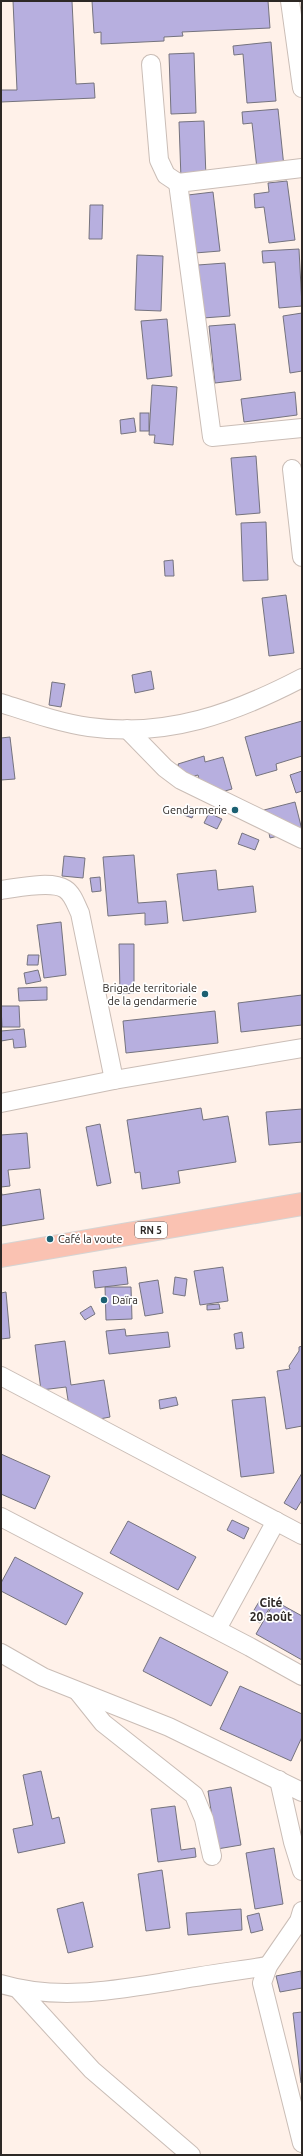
<svg xmlns="http://www.w3.org/2000/svg" width="303" height="2156" font-family="Ubuntu,sans-serif">
	<style>
		.building { fill: #b7afdf; stroke: #75737e }
		.lines { fill: none; stroke-linecap: round; stroke-linejoin: round }
		.minor-casing { stroke: #cabdb6; stroke-width: 20 }
		.major-casing { stroke: #d5d4d3; stroke-width: 24 }
		.minor { stroke: #fff; stroke-width: 18 }
		.major { stroke: #fac2b2; stroke-width: 22 }
		.poi-dot { fill: #1b6072; stroke: #fff; stroke-width: 1.5 }
		.labels { text-anchor: middle; dominant-baseline: central; stroke-width: 3.5; stroke-linejoin: round; paint-order: stroke }
		.shield { fill: #fff; stroke: #6c6866; stroke-width: 1 }
		.shield-label { font-size: 10px; font-weight: bold; fill: #2d2825 }
		.poi-label { font-size: 11px; fill: #2d2825; stroke: #fff; text-anchor: end }
		.neighbourhood-label { font-size: 12px; font-weight: bold; fill: #2d2825; stroke: #fff }
	</style>
	<rect width="100%" height="100%" fill="#fff1e9"/>
	<g class="building">
		<path d="M13 1H72L76 84 94 83 95 98 1 102V90H17Z"/>
		<path d="M92 1H268L270 28 182 32 183 36 164 37V41L101 44V32L94 33Z"/>
		<path d="M271 42 276 101 247 103 243 54 234 55 233 46Z"/>
		<path d="M194 53 196 113 171 114 169 54Z"/>
		<path d="M278 109 284 167 257 169 252 123 243 124 242 112Z"/>
		<path d="M204 121 206 178 181 179 179 122Z"/>
		<path d="M287 181 295 240 269 243 264 207 255 208 254 194 269 192 268 183Z"/>
		<path d="M213 192 220 251 195 253 188 195Z"/>
		<path d="M90 205H103L102 239H89Z"/>
		<path d="M299 249 302 306 279 308 275 262 263 263 262 251Z"/>
		<path d="M137 255 163 256 161 311 135 310Z"/>
		<path d="M225 263 230 316 203 318 198 265Z"/>
		<path d="M302 313V371L290 373 283 316Z"/>
		<path d="M167 319 172 376 147 379 141 321Z"/>
		<path d="M235 324 241 380 215 383 209 326Z"/>
		<path d="M152 385 177 387 173 445 154 443 155 435H149Z"/>
		<path d="M295 392 297 415 244 422 241 399Z"/>
		<rect x="140" y="413" width="9" height="18"/>
		<path d="M134 418 136 432 121 434 120 420Z"/>
		<path d="M256 456 260 513 236 515 231 458Z"/>
		<path d="M266 522 268 580 243 581 241 523Z"/>
		<path d="M173 560 174 576H165L164 561Z"/>
		<path d="M286 595 294 653 269 656 262 598Z"/>
		<path d="M151 671 154 689 135 693 132 675Z"/>
		<path d="M52 682 65 684 61 707 49 705Z"/>
		<path d="M302 721V756L276 764 277 770 256 776 245 737Z"/>
		<path d="M10 737 15 779 1 780V738Z"/>
		<path d="M204 756 205 762 223 757 232 789 211 795 201 787 198 775 182 779 178 764Z"/>
		<path d="M302 771V791L296 793 290 775Z"/>
		<path d="M295 802 302 830 270 838 264 810Z"/>
		<path d="M188 806 196 809 192 818 184 815Z"/>
		<path d="M209 813 222 819 217 829 204 823Z"/>
		<path d="M242 833 259 840 255 850 238 844Z"/>
		<path d="M134 855 138 903 166 901 168 923 145 925V913L108 916 103 857Z"/>
		<path d="M64 856 85 858 83 878 62 876Z"/>
		<path d="M216 870 218 890 253 886 256 912 183 921 177 874Z"/>
		<path d="M100 877 101 891 92 892 90 878Z"/>
		<path d="M61 922 66 975 44 978 37 925Z"/>
		<path d="M119 944H134V993L120 994Z"/>
		<path d="M28 955H39L38 965H27Z"/>
		<path d="M38 970 41 981 26 984 24 973Z"/>
		<path d="M47 987V1000L19 1001 18 988Z"/>
		<path d="M302 995V1025L241 1032 238 1003Z"/>
		<path d="M1 1006H19L20 1027H2Z"/>
		<path d="M215 1011 218 1043 126 1053 123 1021Z"/>
		<path d="M24 1029 26 1047 14 1048 13 1039 1 1041V1031Z"/>
		<path d="M201 1108 203 1120 228 1116 236 1162 178 1171 180 1183 142 1189 140 1172 135 1173 127 1120Z"/>
		<path d="M302 1109V1142L269 1145 266 1112Z"/>
		<path d="M100 1124 111 1183 97 1186 86 1127Z"/>
		<path d="M27 1133 30 1168 8 1170 10 1186 1 1187V1135Z"/>
		<path d="M40 1189 44 1219 1 1226V1190L2 1195Z"/>
		<path d="M126 1267 128 1284 95 1288 93 1271Z"/>
		<path d="M223 1267 228 1301 200 1305 194 1271Z"/>
		<path d="M175 1277 187 1279 185 1296 173 1294Z"/>
		<path d="M158 1280 163 1313 145 1316 139 1283Z"/>
		<path d="M105 1287H131L132 1319 106 1320Z"/>
		<path d="M6 1292 10 1338 1 1339V1293Z"/>
		<path d="M219 1304 220 1309 207 1310V1305Z"/>
		<path d="M91 1306 95 1314 85 1320 80 1313Z"/>
		<path d="M125 1329 126 1336 168 1332 170 1347 109 1354 106 1331Z"/>
		<path d="M242 1332 244 1348 236 1349 234 1334Z"/>
		<path d="M65 1341 71 1385 104 1380 110 1417 89 1421 87 1411 70 1413 66 1387 41 1390 35 1345Z"/>
		<path d="M302 1346V1426L286 1429 277 1371 290 1369 289 1366 299 1351V1347Z"/>
		<path d="M176 1397 178 1405 160 1409 159 1400Z"/>
		<path d="M265 1397 274 1473 241 1477 232 1400Z"/>
		<path d="M1 1454 50 1476 35 1509 1 1494Z"/>
		<path d="M302 1473V1500L296 1510 284 1503Z"/>
		<path d="M232 1520 249 1528 244 1539 227 1530Z"/>
		<path d="M128 1521 196 1557 178 1590 110 1553Z"/>
		<path d="M15 1557 83 1593 66 1625 1 1591V1583Z"/>
		<path d="M260 1600 271 1606 260 1623 250 1617Z"/>
		<path d="M275 1601 302 1616V1660L256 1634Z"/>
		<path d="M160 1637 228 1672 211 1706 143 1671Z"/>
		<path d="M240 1686 302 1714V1737L291 1761 220 1729Z"/>
		<path d="M41 1771 52 1819 59 1817 65 1843 18 1853 13 1829 33 1825 23 1775Z"/>
		<path d="M231 1787 241 1845 217 1849 208 1791Z"/>
		<path d="M175 1806 181 1850 195 1848 196 1857 158 1862 151 1809Z"/>
		<path d="M274 1848 283 1904 255 1909 246 1853Z"/>
		<path d="M162 1870 170 1928 146 1931 138 1874Z"/>
		<path d="M83 1902 93 1947 68 1953 57 1909Z"/>
		<path d="M241 1909 242 1930 188 1935 186 1913Z"/>
		<path d="M259 1913 263 1930 251 1933 247 1916Z"/>
		<path d="M301 1971 302 1988 280 1992 276 1976Z"/>
		<path d="M302 2012V2082L301 2083 293 2013Z"/>
	</g>
	<g class="lines">
		<defs>
			<g id="minor">
				<path d="M290 1 302 88"/>
				<path d="M151 64 159 160 166 175 178 183"/>
				<path d="M302 168 178 183 212 437 302 428"/>
				<path d="M292 469 302 557"/>
				<path d="M1 703C29 712 60 723 89 727 167 738 235 713 302 678"/>
				<path d="M127 729 165 768 181 780 302 839"/>
				<path d="M1 890C17 888 51 880 65 889 73 894 76 905 80 913L114 1080"/>
				<path d="M1 1103 114 1080 302 1048"/>
				<path d="M1 1376 302 1535"/>
				<path d="M1 1517 250 1647 302 1676"/>
				<path d="M217 1629 276 1521"/>
				<path d="M1 1653 43 1677 169 1727 302 1792"/>
				<path d="M79 1693 103 1723 194 1795 204 1819 212 1856"/>
				<path d="M279 1780 293 1842 302 1871"/>
				<path d="M302 1911 299 1921 268 1966 262 1983 302 2143"/>
				<path d="M1 1984C58 2001 115 1990 172 1981 204 1975 236 1971 268 1966"/>
				<path d="M18 1989 92 2070 191 2155"/>
			</g>
			<path id="major" d="M1 1256 302 1204"/>
		</defs>
		<use href="#minor" class="minor-casing"/>
		<use href="#major" class="major-casing"/>
		<use href="#minor" class="minor"/>
		<use href="#major" class="major"/>
	</g>
	<g class="poi-dot">
		<circle cx="235" cy="810" r="4"/>
		<circle cx="205" cy="994" r="4"/>
		<circle cx="50" cy="1239" r="4"/>
		<circle cx="104" cy="1300" r="4"/>
	</g>
	<g class="labels">
		<rect class="shield" x="135" y="1222" width="32" height="16" rx="3"/>
		<g class="shield-label">
			<text x="151" y="1230">RN 5</text>
		</g>
		<g class="poi-label">
			<text x="227" y="810">Gendarmerie</text>
			<text x="197" y="988">Brigade territoriale<tspan x="197" dy="13">de la gendarmerie</tspan></text>
			<text x="58" y="1239" text-anchor="start">Café la voute</text>
			<text x="112" y="1300" text-anchor="start">Daïra</text>
		</g>
		<g class="neighbourhood-label">
			<text x="271" y="1602">Cité<tspan x="271" dy="14">20 août</tspan></text>
		</g>
	</g>
	<rect width="303" height="2156" fill="none" stroke="#2d2825" stroke-width="4"/>
</svg>
